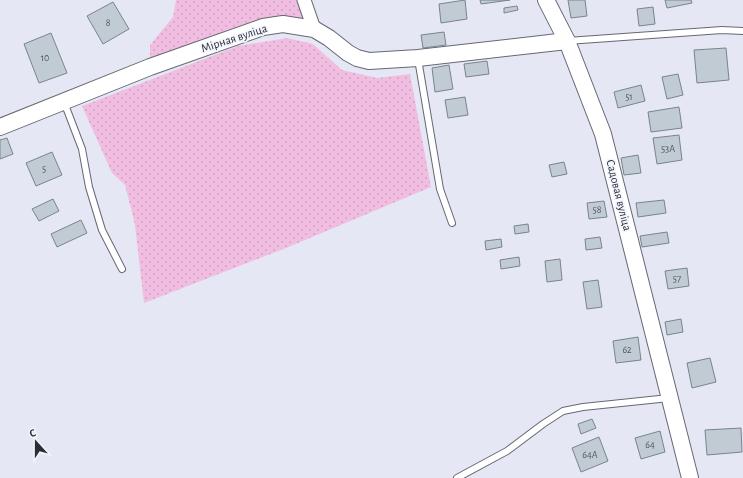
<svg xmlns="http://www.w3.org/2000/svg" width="743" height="478" font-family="'Alegreya Sans',sans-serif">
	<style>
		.grass { fill: url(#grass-dots) }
		.building { fill: #c1cbd3; stroke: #7a848b }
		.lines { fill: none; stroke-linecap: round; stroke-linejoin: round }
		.service-casing { stroke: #666872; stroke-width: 8 }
		.minor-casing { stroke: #666872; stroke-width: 15 }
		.tertiary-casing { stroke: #666872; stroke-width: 18 }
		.service { stroke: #fff; stroke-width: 6 }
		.minor { stroke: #fff; stroke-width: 13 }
		.tertiary { stroke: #fff; stroke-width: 16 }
		.labels { text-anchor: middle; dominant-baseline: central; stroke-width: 3.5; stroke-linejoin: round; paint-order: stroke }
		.number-label { font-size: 10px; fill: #52555b }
		.street-label { font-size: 12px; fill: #2d2e33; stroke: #f3f5ff }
	</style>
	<defs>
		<pattern id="grass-dots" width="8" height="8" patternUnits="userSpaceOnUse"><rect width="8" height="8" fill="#f1bde1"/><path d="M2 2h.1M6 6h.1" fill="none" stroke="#cfa3c2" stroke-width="1.8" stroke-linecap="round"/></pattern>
	</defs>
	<rect width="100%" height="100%" fill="#e5e8f4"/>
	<g class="grass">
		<path d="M176 0H303L314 29 296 25 150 67V45L173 17Z"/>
		<path d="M287 38 313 44 342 70 377 78 410 74 431 187 286 248 144 303 135 225 125 185 112 173 82 106 238 46Z"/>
	</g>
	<g class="building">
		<path d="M465 0 467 19 441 23 439 4Z"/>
		<path d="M480 0H510L481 4Z"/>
		<path d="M568 0H585L587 16 571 18Z"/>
		<path d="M665 0H691L692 3 667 8Z"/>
		<path d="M113 2 129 29 103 44 87 16Z"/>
		<path d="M517 6 518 10 504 13V8Z"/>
		<path d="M653 7 655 24 639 26 637 9Z"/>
		<path d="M444 32 446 45 423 48 421 35Z"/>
		<path d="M51 33 67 73 39 83 24 44Z"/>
		<path d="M726 48 729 80 697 83 694 50Z"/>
		<path d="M487 61 489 74 466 77 464 64Z"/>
		<path d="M449 65 453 89 435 92 432 68Z"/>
		<path d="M678 74 683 95 667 99 662 77Z"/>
		<path d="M641 85 645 101 618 108 614 92Z"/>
		<path d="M465 97 468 115 448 118 445 100Z"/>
		<path d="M679 107 682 128 651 132 648 112Z"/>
		<path d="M679 135 682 160 657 164 653 138Z"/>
		<path d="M7 138 13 154 0 159V140Z"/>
		<path d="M52 152 62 175 36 186 26 163Z"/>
		<path d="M638 155 641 173 624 175 621 158Z"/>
		<path d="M564 162 567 174 552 177 549 165Z"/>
		<path d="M53 199 59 211 39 221 32 209Z"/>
		<path d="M664 200 666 213 638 217 636 203Z"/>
		<path d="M604 201 607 217 589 219 587 203Z"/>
		<path d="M81 220 87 233 57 247 51 234Z"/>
		<path d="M528 224 529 232 515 234 514 226Z"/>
		<path d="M667 232 669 243 642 247 640 236Z"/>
		<path d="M600 237 602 248 586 250 585 239Z"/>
		<path d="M501 239 502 247 486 250 485 241Z"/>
		<path d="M519 257 520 266 501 269 500 260Z"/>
		<path d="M560 259 562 280 547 282 545 261Z"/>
		<path d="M687 268 689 286 668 289 665 271Z"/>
		<path d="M598 280 602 307 587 309 583 282Z"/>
		<path d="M681 319 683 332 667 335 665 322Z"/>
		<path d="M638 337 641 360 616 363 613 341Z"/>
		<path d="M710 358 716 382 692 388 687 363Z"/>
		<path d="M592 419 596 428 581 434 578 424Z"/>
		<path d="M741 428 742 452 707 455 705 430Z"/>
		<path d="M660 431 665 452 641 459 635 438Z"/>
		<path d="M599 437 608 461 581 472 572 448Z"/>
	</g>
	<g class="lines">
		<defs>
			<g id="service">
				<path d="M567 41 722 30 743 31"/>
				<path d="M418 59 440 189 452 223"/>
				<path d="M64 102 82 149 89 187 102 230 122 269"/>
				<path d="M457 478 507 451 543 424 563 411 583 407 669 398"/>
			</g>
			<path id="minor" d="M304 0 314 29"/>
			<g id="tertiary">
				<path d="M546 0 567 41 603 134 690 478"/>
				<path d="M0 127 150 67 263 27 283 24 314 29 329 38 348 53 357 58 369 61 418 58 567 41"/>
			</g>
		</defs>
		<use href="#service" class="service-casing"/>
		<use href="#minor" class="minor-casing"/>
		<use href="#tertiary" class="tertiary-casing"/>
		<use href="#service" class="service"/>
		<use href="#minor" class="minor"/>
		<use href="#tertiary" class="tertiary"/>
	</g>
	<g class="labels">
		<g class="number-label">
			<text x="108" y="23">8</text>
			<text x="45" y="58">10</text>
			<text x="629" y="97">51</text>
			<text x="668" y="149">53А</text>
			<text x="44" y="169">5</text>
			<text x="597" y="210">58</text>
			<text x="677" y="279">57</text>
			<text x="627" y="350">62</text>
			<text x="650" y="445">64</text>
			<text x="590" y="455">64А</text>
		</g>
		<g class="street-label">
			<text transform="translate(234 38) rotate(-18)">Мірная вуліца</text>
			<text transform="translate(619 195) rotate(76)">Садовая вуліца</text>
		</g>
	</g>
	<g transform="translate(36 442) rotate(339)" stroke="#f3f5ff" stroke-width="3" paint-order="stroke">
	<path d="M0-3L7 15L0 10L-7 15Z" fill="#2d2e33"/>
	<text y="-6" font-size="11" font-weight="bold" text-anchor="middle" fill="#2d2e33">С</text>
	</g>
</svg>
